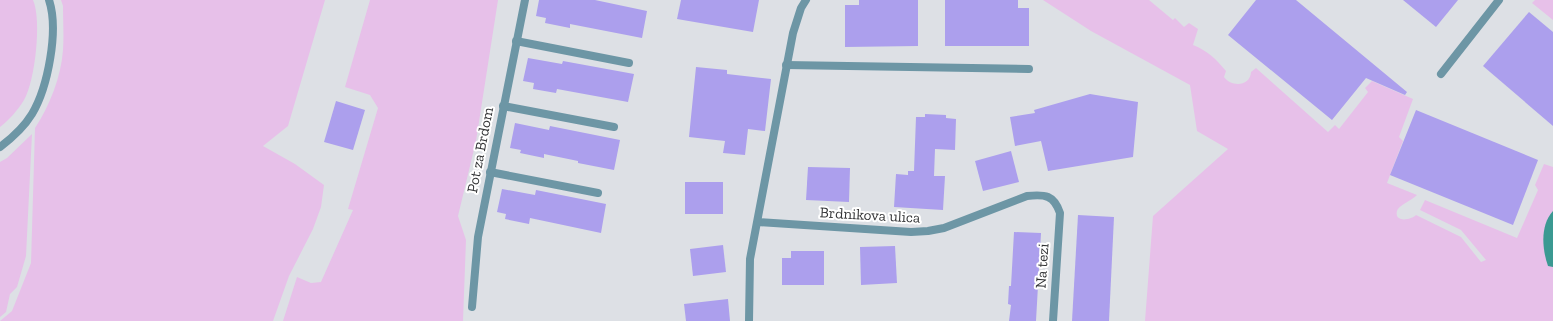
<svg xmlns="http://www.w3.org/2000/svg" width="1553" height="321" font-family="'Zilla Slab',serif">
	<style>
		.green { fill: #e7c0e9 }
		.water { fill: #3b9992 }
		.building { fill: #ac9fed }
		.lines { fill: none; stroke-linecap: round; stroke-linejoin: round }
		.lane { stroke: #6d96a5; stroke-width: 8 }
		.street { stroke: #6d96a5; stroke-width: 8 }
		.labels { text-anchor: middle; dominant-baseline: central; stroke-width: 4; stroke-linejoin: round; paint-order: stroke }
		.street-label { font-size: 15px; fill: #313234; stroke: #fff }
	</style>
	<rect width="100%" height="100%" fill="#dde0e5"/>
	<g class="green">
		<path d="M0 0H33C42 20 35 81 24 100 18 110 9 120 0 127Z"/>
		<path d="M61 0H325L288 126 263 146 295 164 324 185 321 207 313 229 289 276 273 321H0L12 311 31 263 35 128C50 105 61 77 63 50 64 35 63 21 63 6Z"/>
		<path d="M370 0H498L476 141 458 216 466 240 463 321H283L297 277 311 283 321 282 353 210 348 209 378 108 370 95 345 87Z"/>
		<path d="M1043 0H1149L1173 20 1175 18 1184 27 1189 23 1198 29 1193 45C1208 51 1216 59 1226 71L1224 77C1231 87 1250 87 1251 72L1256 68 1328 132 1335 125 1339 129 1368 92 1365 88 1372 81 1413 99 1399 137 1403 141 1387 183 1417 195C1412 200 1398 206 1397 211 1394 223 1411 220 1416 215L1461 237 1481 262 1486 260 1461 230 1420 210 1425 200 1517 238 1538 190 1535 185 1544 164 1553 167V321H1145L1153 216 1228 149 1197 131 1190 85 1091 31Z"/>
		<path d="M1535 0H1553V20L1532 3Z"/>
		<path d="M32 134 26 256 17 287 10 294 6 312 0 317V162L7 158Z"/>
	</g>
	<path class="water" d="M1553 211V267L1548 266C1542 249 1540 225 1553 211Z"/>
	<g class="building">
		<path d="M539 0H595L647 11 642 38 570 24V28L545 23 546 18 536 16Z"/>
		<path d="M681 0H759L753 32 677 19Z"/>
		<path d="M859 0H918V46L845 47V5H859Z"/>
		<path d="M945 0H1018V8H1029V46H945Z"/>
		<path d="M1256 0H1296L1407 92 1405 95 1366 78 1332 120 1228 35Z"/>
		<path d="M1403 0H1458L1436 27Z"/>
		<path d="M1529 12 1553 32V126L1483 66Z"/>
		<path d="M528 58 562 64 563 61 634 74 628 102 557 89 556 93 533 89 534 83 523 81Z"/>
		<path d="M696 67 727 70V74L771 79 765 131 748 129 745 155 723 153 725 141 689 137Z"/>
		<path d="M1090 94 1138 102 1133 157 1048 171 1041 141 1015 146 1010 117 1035 113 1034 110Z"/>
		<path d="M336 101 365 110 353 150 324 142Z"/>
		<path d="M1416 110 1538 160 1513 225 1390 175Z"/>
		<path d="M925 114 946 115V118L956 119 955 150 935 149 934 176H945L943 210 894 207 896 174 908 175V171H914L916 117H925Z"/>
		<path d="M515 123 549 130 550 126 620 140 614 170 578 163V161L544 154V158L520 153 521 150 510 148Z"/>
		<path d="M1011 151 1019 182 983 191 975 161Z"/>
		<path d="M808 167 850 168 849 202 806 200Z"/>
		<rect x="685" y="182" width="38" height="32"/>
		<path d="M502 189 535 195 536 190 606 204 601 233 530 218 529 224 505 219 506 214 497 212Z"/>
		<path d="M1078 215 1114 217 1109 321H1072Z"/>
		<path d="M1014 232 1041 233 1036 321H1009L1011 305 1008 304 1009 286H1011Z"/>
		<path d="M723 245 726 272 693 276 690 249Z"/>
		<path d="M895 246 897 283 861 285 860 247Z"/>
		<path d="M791 251H824V285H782V258H791Z"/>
		<path d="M728 299 730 321H686L684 304Z"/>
	</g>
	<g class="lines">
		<g class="lane">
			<path d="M516 41 629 63"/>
			<path d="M1441 74 1499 0"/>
			<path d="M503 106 614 127"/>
			<path d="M0 147C12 138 24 127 32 114 48 87 59 30 49 0"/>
			<path d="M490 172 598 193"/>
		</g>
		<g class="street">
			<path d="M786 65 1029 69"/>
			<path d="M758 222 911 232 928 231 944 228 1027 196C1045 194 1054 195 1060 213L1053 321"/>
			<path d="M472 307 478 237 525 0"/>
			<path d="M749 321 750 259 793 33 801 8 806 0"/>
		</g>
	</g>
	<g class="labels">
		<g class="street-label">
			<text transform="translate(480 150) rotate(-79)">Pot za Brdom</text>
			<text transform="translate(870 215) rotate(3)">Brdnikova ulica</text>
			<text transform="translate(1042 266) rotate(-86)">Na tezi</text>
		</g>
	</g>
</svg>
